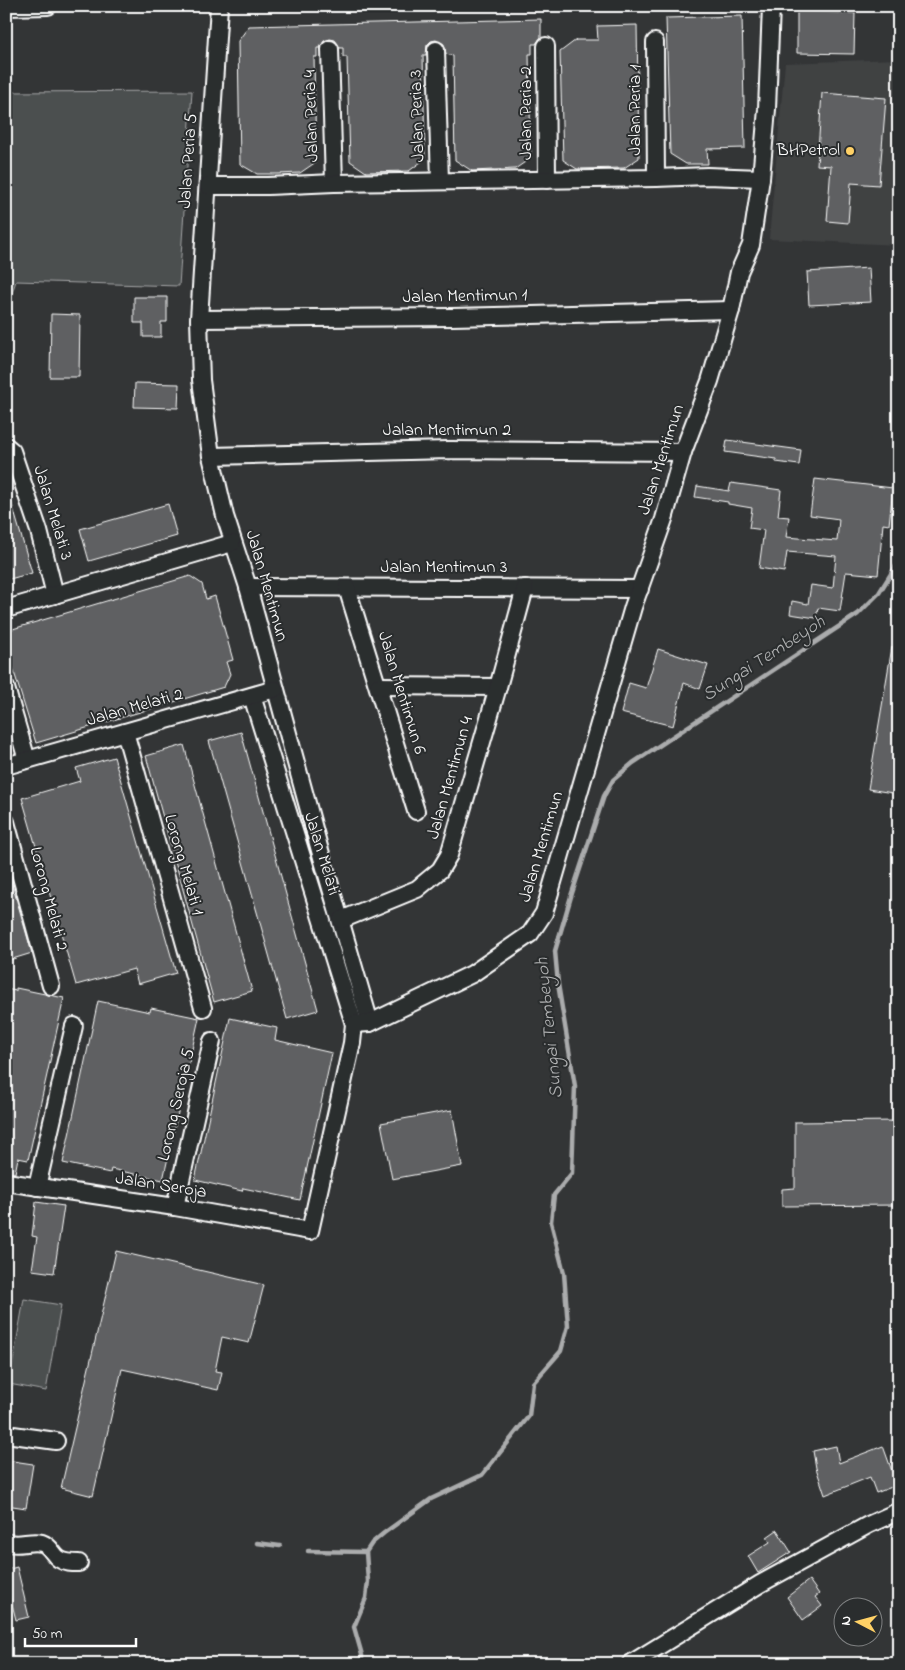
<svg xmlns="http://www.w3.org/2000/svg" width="905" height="1670" font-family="'Indie Flower',sans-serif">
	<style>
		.built { fill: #404243 }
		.green { fill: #4c4f50; stroke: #a6a7a8 }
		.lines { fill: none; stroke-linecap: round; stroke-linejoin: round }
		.stream { stroke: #abacad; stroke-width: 4.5 }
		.building { fill: #5f6162; stroke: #fff }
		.minor-casing { stroke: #fff; stroke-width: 20 }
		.minor { stroke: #2a2d2e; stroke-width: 16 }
		.poi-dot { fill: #ffd166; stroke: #2a2d2e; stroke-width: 2 }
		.labels { text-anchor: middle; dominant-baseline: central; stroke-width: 4; stroke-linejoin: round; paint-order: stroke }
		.street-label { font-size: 18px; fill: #fff; stroke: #2a2d2e }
		.poi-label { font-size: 18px; fill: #fff; stroke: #2a2d2e; text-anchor: end }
		.water-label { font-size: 19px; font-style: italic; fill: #b2b3b4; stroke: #2a2d2e }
	</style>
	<rect width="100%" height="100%" fill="#333536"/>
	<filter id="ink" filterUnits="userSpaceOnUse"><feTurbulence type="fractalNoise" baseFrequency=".02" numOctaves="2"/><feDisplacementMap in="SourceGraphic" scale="10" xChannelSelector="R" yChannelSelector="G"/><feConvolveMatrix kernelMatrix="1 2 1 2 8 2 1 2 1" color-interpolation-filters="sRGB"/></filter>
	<g filter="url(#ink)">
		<path class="built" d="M899 59V245L769 239 785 63Z"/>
		<g class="green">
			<path d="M192 91 179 286 16 281 6 311V92Z"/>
			<path d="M24 1299 61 1305 46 1391 9 1384Z"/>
		</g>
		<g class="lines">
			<g class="stream">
				<path d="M257 1543 280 1546"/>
				<path d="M308 1551 366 1552"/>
				<path d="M362 1664V1655L354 1627 366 1598 368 1581 366 1552 372 1543 384 1533 431 1499 482 1475 529 1416 533 1383 561 1351 568 1326 564 1273 551 1222 554 1195 572 1173 575 1086 558 984 555 951 572 893 604 796 613 780 633 763 858 614 879 593 899 561"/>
			</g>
		</g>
		<g class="building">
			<path d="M797 12 855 13 854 54 797 53Z"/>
			<path d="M742 16 745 148 707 149 708 164H686L670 154 666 18Z"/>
			<path d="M541 19V37L536 44H532V54H529L531 158 515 169 472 171 455 160 453 56 446 54 444 44 436 40 431 41 427 45 426 55H423L425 159 409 171 366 172 350 161 347 57H343V48H340L335 40 330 39 324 41 320 48H317V57H314L316 162 300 173 278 174H257L240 164 238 41 249 26Z"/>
			<path d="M637 25 639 158 624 168 577 169 563 160 560 52 576 40H598L597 26Z"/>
			<path d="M822 93 886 98 879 185 851 183 848 223 827 221 831 166 817 165Z"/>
			<path d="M869 268 871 302 809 305 807 272Z"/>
			<path d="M134 297H167V322H161V337H143V323H134Z"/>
			<path d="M51 314 80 315 79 377H50Z"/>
			<path d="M135 383 179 384 178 408 134 407Z"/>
			<path d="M727 440 801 450 799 465 776 462V459L725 452Z"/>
			<path d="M815 479 893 488 889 525 883 524 878 575 846 572 840 611 818 608 816 618 790 614 792 601 808 604 811 585 833 588 836 556 787 552 784 572 759 568 764 530 749 528 752 508 728 504V502L695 497 697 486 729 491 731 483 781 490 778 516 789 517 786 537 837 541 839 519 810 515Z"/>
			<path d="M9 494 32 573 6 580V495Z"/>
			<path d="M168 504 177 536 89 561 80 529Z"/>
			<path d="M190 576 202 584 206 599 215 596 233 660 226 662 230 674 224 687 36 743 6 646V631Z"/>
			<path d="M892 647 899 648V794L868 789Z"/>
			<path d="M658 649 708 665 700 689 684 683 673 726 621 713 629 683 646 688Z"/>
			<path d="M241 732 318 1010 287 1019 209 741Z"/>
			<path d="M184 745 252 991 214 1002 146 756Z"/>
			<path d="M114 757 176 973 138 984 134 969 76 985 22 798 80 781 76 768Z"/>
			<path d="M6 877H10L32 953 6 961Z"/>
			<path d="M16 988 64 998 28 1160 18 1158 15 1173 6 1172V989L16 991Z"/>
			<path d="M98 1001 150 1012 151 1008 199 1018 163 1180 111 1169 110 1173 63 1163Z"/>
			<path d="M230 1018 277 1028 275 1040 332 1053 300 1200 243 1188 242 1191 195 1180Z"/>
			<path d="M452 1110 462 1166 392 1179 381 1123Z"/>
			<path d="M899 1121V1205L782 1206V1189L795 1188V1122Z"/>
			<path d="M36 1202 64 1206 54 1273 32 1270 37 1237 32 1236Z"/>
			<path d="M116 1251 264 1285 249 1343 222 1337 215 1371 222 1372 218 1390 122 1369 93 1496 61 1488Z"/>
			<path d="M836 1446 839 1463 883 1446 897 1485 876 1493 870 1477 825 1495 816 1468 813 1451Z"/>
			<path d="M6 1460 33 1464 26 1508 6 1505Z"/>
			<path d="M777 1530 791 1552 758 1573 748 1556 770 1542 767 1537Z"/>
			<path d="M17 1567 29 1617 16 1620 6 1580V1570Z"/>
			<path d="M809 1580 819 1594 815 1597 822 1606 803 1620 787 1597Z"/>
		</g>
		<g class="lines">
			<defs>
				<g id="minor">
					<path d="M219 6 199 319 201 380 211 456 225 516 248 587 319 847 370 1023"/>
					<path d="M6 7 48 6"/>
					<path d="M655 42 656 178"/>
					<path d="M546 46 547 180"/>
					<path d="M330 49 334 183"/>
					<path d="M436 50 440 181"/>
					<path d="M208 186H268L334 183 656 178 707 176 761 178"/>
					<path d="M199 319 452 317 731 310"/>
					<path d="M6 446 12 451 39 531 55 595"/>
					<path d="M211 456 449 450 683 452"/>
					<path d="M248 587 640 589"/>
					<path d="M347 588 416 811"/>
					<path d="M6 609 232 543"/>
					<path d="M378 686 498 687"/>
					<path d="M6 688 27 760"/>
					<path d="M252 696 354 1024"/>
					<path d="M125 732 203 1008"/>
					<path d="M6 766 275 689"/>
					<path d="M6 822 51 986"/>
					<path d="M341 920 417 889 440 870 449 855 498 687 525 588"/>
					<path d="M6 1182 175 1207 310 1231 352 1043 354 1024 370 1023 472 974 530 934 544 913 633 607 664 519 683 452 710 381 731 310 739 272 751 245 761 178 767 109 771 6"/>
					<path d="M37 1187 74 1026"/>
					<path d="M175 1207 212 1041"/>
					<path d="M6 1434 56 1441"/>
					<path d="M6 1542C18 1547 30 1540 42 1543 51 1546 52 1554 59 1559 65 1563 72 1563 79 1563"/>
					<path d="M630 1664 760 1584 868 1525 899 1511"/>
				</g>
			</defs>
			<use href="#minor" class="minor-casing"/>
			<use href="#minor" class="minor"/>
		</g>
	</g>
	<circle class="poi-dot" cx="850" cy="151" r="5"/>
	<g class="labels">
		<g class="street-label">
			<text transform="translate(636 110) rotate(-90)">Jalan Peria 1</text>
			<text transform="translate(527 113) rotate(-90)">Jalan Peria 2</text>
			<text transform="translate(312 116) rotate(-92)">Jalan Peria 4</text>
			<text transform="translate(418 116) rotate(-92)">Jalan Peria 3</text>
			<text transform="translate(189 161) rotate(-86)">Jalan Peria 5</text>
			<text transform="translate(465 297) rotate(-1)">Jalan Mentimun 1</text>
			<text x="447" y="431">Jalan Mentimun 2</text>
			<text transform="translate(662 460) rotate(-72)">Jalan Mentimun</text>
			<text transform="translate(52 513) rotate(73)">Jalan Melati 3</text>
			<text x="444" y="568">Jalan Mentimun 3</text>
			<text transform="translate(266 586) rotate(74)">Jalan Mentimun</text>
			<text transform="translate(401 693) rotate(73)">Jalan Mentimun 6</text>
			<text transform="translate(135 708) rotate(-16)">Jalan Melati 2</text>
			<text transform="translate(451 778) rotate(-74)">Jalan Mentimun 4</text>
			<text transform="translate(542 847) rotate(-73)">Jalan Mentimun</text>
			<text transform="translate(321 854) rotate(73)">Jalan Melati</text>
			<text transform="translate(183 865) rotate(74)">Lorong Melati 1</text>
			<text transform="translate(48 899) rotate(75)">Lorong Melati 2</text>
			<text transform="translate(177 1105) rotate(-77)">Lorong Seroja 5</text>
			<text transform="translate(161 1186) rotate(9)">Jalan Seroja</text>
		</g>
		<g class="poi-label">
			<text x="840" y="151">BHPetrol</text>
		</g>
		<g class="water-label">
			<text transform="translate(764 659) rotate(-33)">Sungai Tembeyoh</text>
			<text transform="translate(550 1028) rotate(-96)">Sungai Tembeyoh</text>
		</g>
	</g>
	<rect width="905" height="1670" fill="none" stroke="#2a2d2e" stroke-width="25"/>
	<rect x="12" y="12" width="880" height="1645" fill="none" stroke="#fff" stroke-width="2" filter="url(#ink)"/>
	<g transform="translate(858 1622) rotate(276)"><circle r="24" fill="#2a2d2e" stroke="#7f8182"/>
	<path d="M0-4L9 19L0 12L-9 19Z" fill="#ffd166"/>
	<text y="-8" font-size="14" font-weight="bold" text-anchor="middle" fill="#ffffff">N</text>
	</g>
	<path d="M25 1638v8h111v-8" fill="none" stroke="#ffffff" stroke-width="2.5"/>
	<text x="32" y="1638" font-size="15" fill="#ffffff" stroke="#2a2d2e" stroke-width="4" paint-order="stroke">50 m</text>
</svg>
